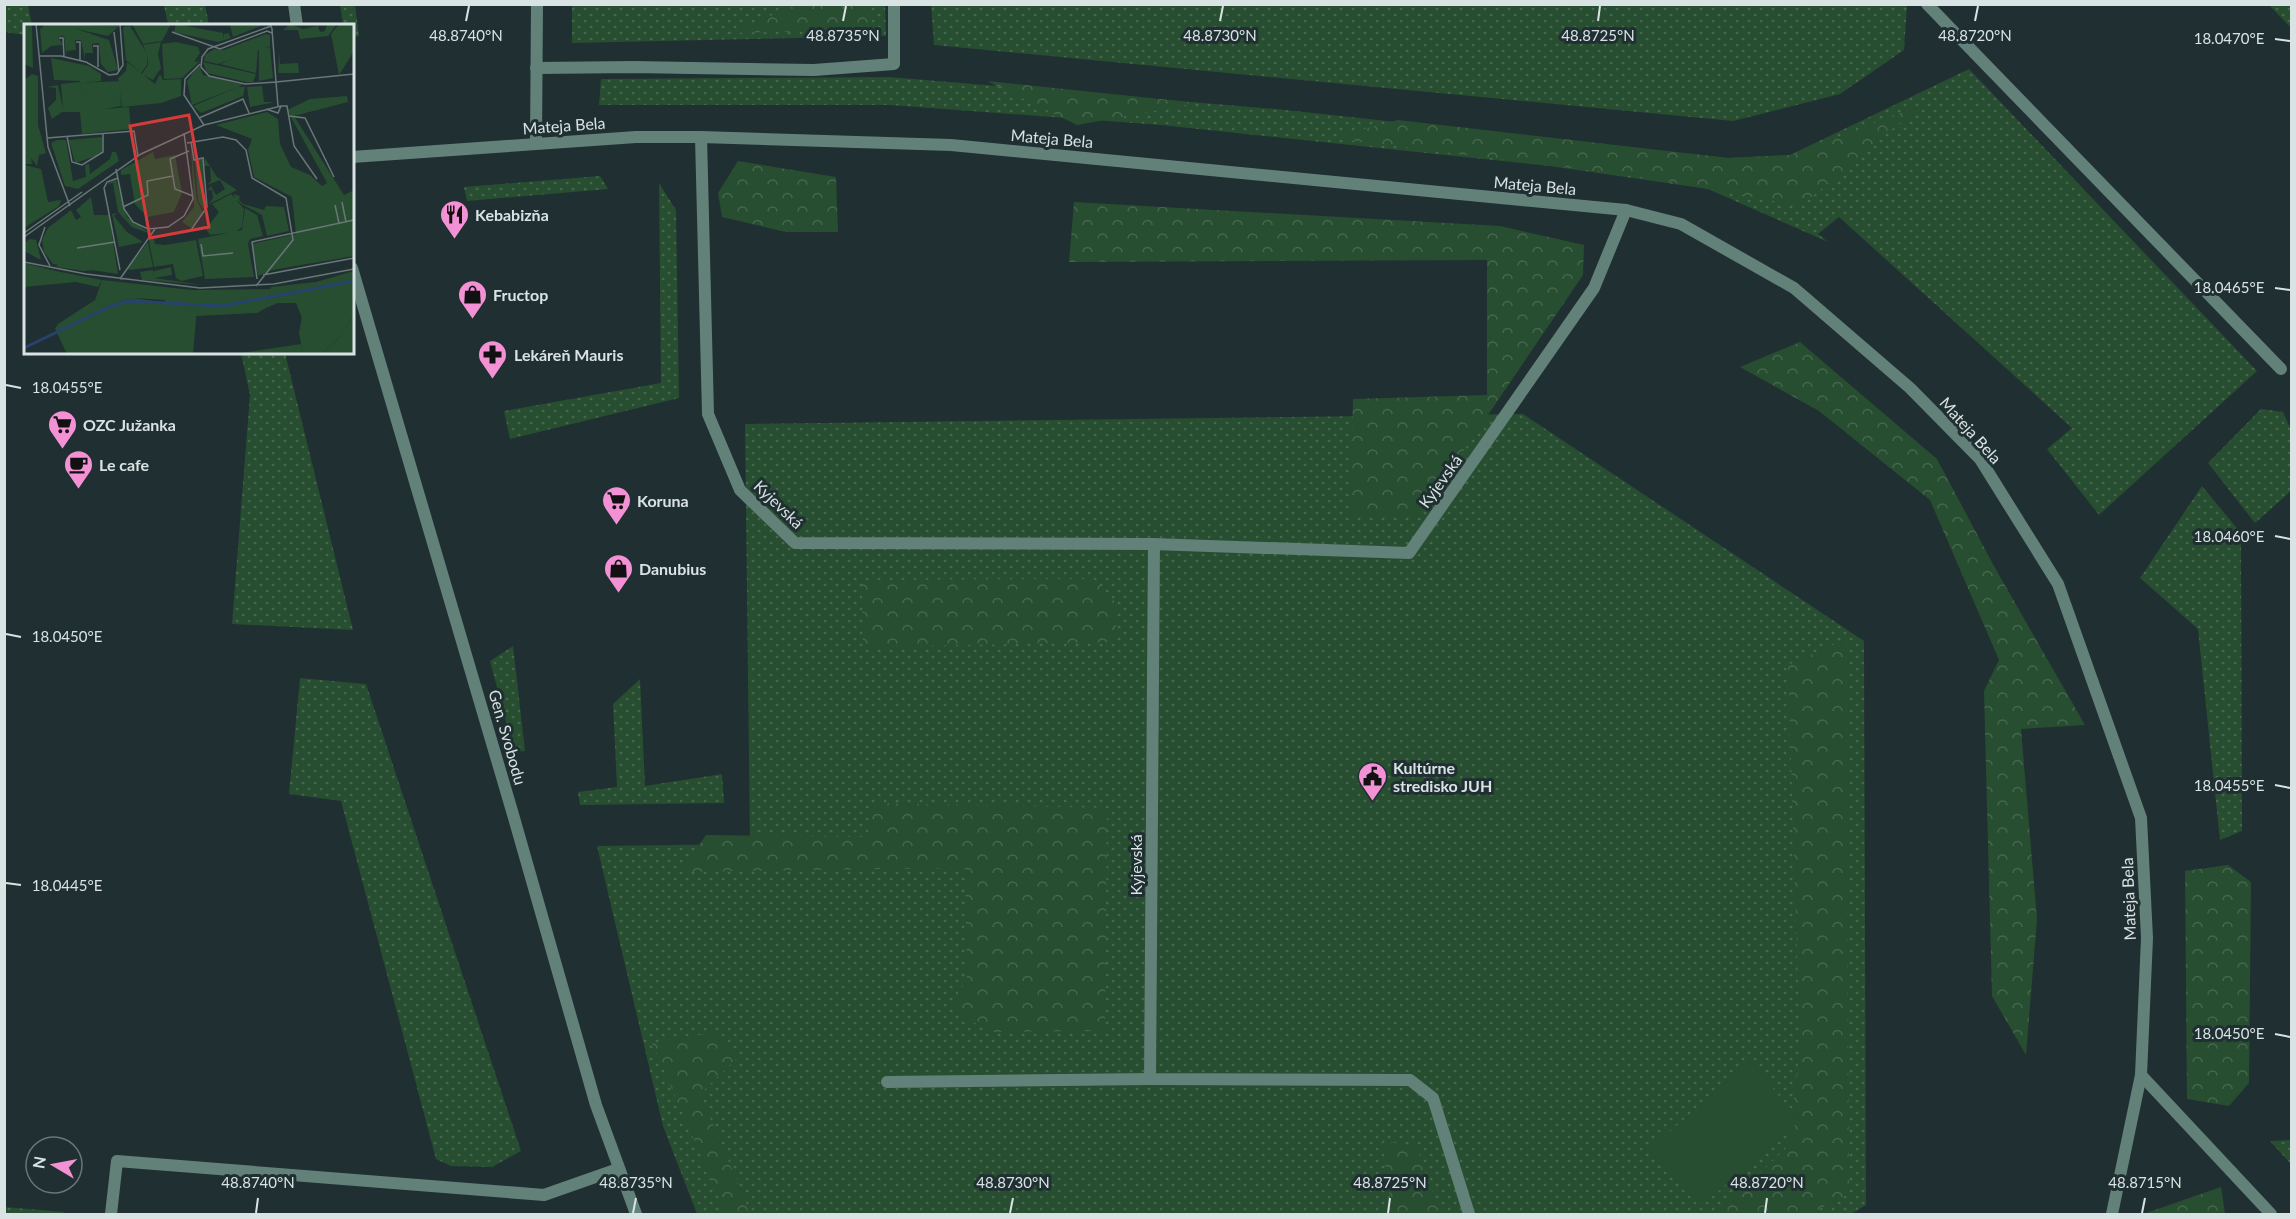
<svg xmlns="http://www.w3.org/2000/svg" width="2296" height="1219" font-family="Lato,sans-serif">
	<style>
		.grass { fill: url(#grass-dots) }
		.forest { fill: url(#forest-crowns) }
		.pitch { fill: #274e30 }
		.lines { fill: none; stroke-linecap: round; stroke-linejoin: round }
		.street { stroke: #628179; stroke-width: 12 }
		.ticks { fill: none; stroke: #d9e3e4; stroke-width: 2 }
		.labels { text-anchor: middle; dominant-baseline: central; stroke-width: 6; stroke-linejoin: round; paint-order: stroke }
		.street-label { font-size: 16px; fill: #d9e3e4; stroke: #202f31 }
		.poi-label { font-size: 16px; font-weight: bold; fill: #d9e3e4; stroke: #202f31; text-anchor: start }
		.inset-river { fill: none; stroke: #26436e; stroke-width: 3 }
		.inset-road { fill: none; stroke: #6a7779; stroke-width: 1.5 }
		.view { fill: #d63b3b; fill-opacity: 0.15; stroke: #d63b3b; stroke-width: 3 }
		.inset-edge { fill: none; stroke: #d9e3e4; stroke-width: 3 }
		.ticks-label { font-size: 15px; text-anchor: middle; fill: #d9e3e4; stroke: #202f31; stroke-width: 6; stroke-linejoin: round; paint-order: stroke }
	</style>
	<defs>
		<pattern id="grass-dots" width="8" height="8" patternUnits="userSpaceOnUse" patternTransform="scale(1.5)"><rect width="8" height="8" fill="#274e30"/><path d="M2 2h.1M6 6h.1" fill="none" stroke="#46674e" stroke-width="1.8" stroke-linecap="round"/></pattern>
		<pattern id="forest-crowns" width="20" height="18" patternUnits="userSpaceOnUse" patternTransform="scale(1.5)"><rect width="20" height="18" fill="#274e30"/><path d="M2 6a3 3 0 1 1 6 0M12 15a3 3 0 1 1 6 0" fill="none" stroke="#46674e"/></pattern>
	</defs>
	<rect width="100%" height="100%" fill="#202f31"/>
	<g class="grass">
		<path d="M4 5H28L32 25 26 26 25 35 5 32Z"/>
		<path d="M164 5H205L209 25H168Z"/>
		<path d="M340 5H355L359 36 353 37 352 26 343 25Z"/>
		<path d="M572 5H885L886 36 572 43Z"/>
		<path d="M1906 5 1907 6 1904 50 1840 94 1733 121 934 45 931 5Z"/>
		<path d="M2269 5H2291V28Z"/>
		<path d="M1969 69 2257 371 2099 515 2047 449 2072 428 1839 217 1818 234 1828 242 1708 189 1550 166 1161 125 890 105H599L601 79 889 77 1276 109 1728 158 1790 155Z"/>
		<path d="M600 176 608 189 467 201 464 187Z"/>
		<path d="M659 183 676 210 679 398 510 439 504 411 661 383Z"/>
		<path d="M241 353H285L353 630 232 624 250 395Z"/>
		<path d="M2261 409 2283 412 2291 430V491L2255 523 2208 463Z"/>
		<path d="M1523 414 1864 641 1866 1205 1851 1214H697L663 1126 597 846 750 844 745 424Z"/>
		<path d="M2202 486 2241 533 2242 831 2220 840 2198 629 2140 578Z"/>
		<path d="M513 646 525 751 514 752 490 661Z"/>
		<path d="M300 678 366 684 521 1151 492 1167 451 1166 436 1159 341 801 289 794Z"/>
		<path d="M640 679 645 786 722 774 724 803 580 805 578 792 617 787 613 704Z"/>
		<path d="M2291 1140H2292L2291 1164 2270 1141Z"/>
		<path d="M4 1207 64 1212V1214H5Z"/>
	</g>
	<g class="forest">
		<path d="M796 5H869L868 30 729 33Z"/>
		<path d="M987 81 1198 103 1077 125Z"/>
		<path d="M1921 105 1801 206 1649 178 1330 138 1398 120 1728 158 1790 155Z"/>
		<path d="M738 161 836 177 838 232H786L722 217 718 193Z"/>
		<path d="M1074 202 1500 226 1584 245 1583 275 1420 515 1350 517 1353 399 1487 395V260L1069 262Z"/>
		<path d="M1800 342 1937 459 1995 568 2085 725 2021 729 2037 919 2026 1055 1992 996 1984 691 1999 660 1930 500 1819 411 1740 367Z"/>
		<path d="M1094 579 1116 603V642L863 647 862 580Z"/>
		<path d="M1846 639 1849 1194 1809 1214H1718L1788 1146 1800 1047 1788 665Z"/>
		<path d="M873 803 1107 808 1105 1031 989 1032 948 1006 967 981 965 868 681 872 706 835 867 837Z"/>
		<path d="M2228 865 2251 882 2249 1083 2229 1106 2187 1099 2185 871Z"/>
		<path d="M716 1032 738 1057 700 1094 751 1214H726L652 1043Z"/>
		<path d="M1382 1140 1417 1148 1440 1214H1392Z"/>
		<path d="M2221 1187 2225 1214H2143Z"/>
	</g>
	<path class="pitch" d="M1750 1061 1800 1121 1700 1207 1649 1150Z"/>
	<g class="lines">
		<g class="street">
			<path d="M294 4 297 26"/>
			<path d="M1927 4 2281 369"/>
			<path d="M536 68 634 67 814 70 894 64V4"/>
			<path d="M701 137 708 414 740 490 795 543 1154 544 1409 553 1594 288 1626 210"/>
			<path d="M536 143 537 4"/>
			<path d="M352 157 636 137H701L951 145 1626 210 1681 224 1794 288 1910 388 1980 459 2058 584 2141 818 2147 938 2141 1075 2112 1214"/>
			<path d="M352 268 512 811 596 1105 636 1214"/>
			<path d="M1154 544 1150 1079 1410 1080 1433 1098 1469 1214"/>
			<path d="M2141 1075 2271 1214"/>
			<path d="M887 1082 1150 1079"/>
			<path d="M111 1214 117 1161 544 1195 618 1169"/>
		</g>
	</g>
	<path class="ticks" d="M466 21 469 6M843 21 846 6M1220 21 1223 6M1598 21 1600 6M1975 21 1978 6M2275 39 2290 41M2275 288 2290 290M6 385 21 388M2275 536 2290 539M6 634 21 637M2275 785 2290 788M6 883 21 885M2275 1034 2290 1037M256 1213 258 1198M633 1213 636 1198M1010 1213 1013 1198M1388 1213 1390 1198M1765 1213 1767 1198M2142 1213 2145 1198"/>
	<defs>
		<symbol id="restaurant-pin" viewBox="-11 -11 22 30"><path d="M0 17L-7.5 6A9.5 9.5 0 1 1 7.5 6Z" fill="#f391d5" stroke="#202f31"/><path d="M-5-6h1v4h1v-4h1v4h1v-4h1v5L-1.5 .5V6h-2V.5L-5-1ZM5-6V6H3V1.5H1.5Q1.5-4 5-6Z" fill="#111"/></symbol>
		<symbol id="shop-pin" viewBox="-11 -11 22 30"><path d="M0 17L-7.5 6A9.5 9.5 0 1 1 7.5 6Z" fill="#f391d5" stroke="#202f31"/><path d="M-5-2.5h2.3a2.7 3.5 0 0 1 5.4 0H5L5.5 6h-11ZM-1.5-2.5h3a1.5 2.3 0 0 0-3 0Z" fill="#111"/></symbol>
		<symbol id="pharmacy-pin" viewBox="-11 -11 22 30"><path d="M0 17L-7.5 6A9.5 9.5 0 1 1 7.5 6Z" fill="#f391d5" stroke="#202f31"/><path d="M-2-6h4v4h4v4h-4v4h-4v-4h-4v-4h4Z" fill="#111"/></symbol>
		<symbol id="supermarket-pin" viewBox="-11 -11 22 30"><path d="M0 17L-7.5 6A9.5 9.5 0 1 1 7.5 6Z" fill="#f391d5" stroke="#202f31"/><path d="M-6-5.5h2.5l.6 2H6L4.5 2H-2.5L-4.4-4H-6ZM-1.5 3.2a1.3 1.3 0 1 0 .1 0ZM3 3.2a1.3 1.3 0 1 0 .1 0Z" fill="#111"/></symbol>
		<symbol id="cafe-pin" viewBox="-11 -11 22 30"><path d="M0 17L-7.5 6A9.5 9.5 0 1 1 7.5 6Z" fill="#f391d5" stroke="#202f31"/><path d="M-5.5-4.5H6V0H3Q3 3.5 0 3.5H-2.5Q-5.5 3.5-5.5 0ZM3-3.2v2h1.7v-2ZM-6 4.5H4V6H-6Z" fill="#111"/></symbol>
		<symbol id="civic-pin" viewBox="-11 -11 22 30"><path d="M0 17L-7.5 6A9.5 9.5 0 1 1 7.5 6Z" fill="#f391d5" stroke="#202f31"/><path d="M-.6-6.5H3V-4.5H.6V-3L4-1V1h2V6H-6V1h2V-1L-.6-3ZM-1.2 2.5V6h2.4V2.5Z" fill="#111"/></symbol>
	</defs>
	<g fill-rule="evenodd">
		<use href="#restaurant-pin" x="438" y="198" width="33" height="45"/>
		<use href="#shop-pin" x="456" y="278" width="33" height="45"/>
		<use href="#pharmacy-pin" x="476" y="338" width="33" height="45"/>
		<use href="#supermarket-pin" x="46" y="408" width="33" height="45"/>
		<use href="#cafe-pin" x="62" y="448" width="33" height="45"/>
		<use href="#supermarket-pin" x="600" y="484" width="33" height="45"/>
		<use href="#shop-pin" x="602" y="552" width="33" height="45"/>
		<use href="#civic-pin" x="1356" y="760" width="33" height="45"/>
	</g>
	<g class="labels">
		<g class="street-label">
			<text transform="translate(564 125) rotate(-4)">Mateja Bela</text>
			<text transform="translate(1052 138) rotate(5)">Mateja Bela</text>
			<text transform="translate(1535 185) rotate(5)">Mateja Bela</text>
			<text transform="translate(1971 430) rotate(48)">Mateja Bela</text>
			<text transform="translate(1440 481) rotate(-54)">Kyjevská</text>
			<text transform="translate(779 504) rotate(44)">Kyjevská</text>
			<text transform="translate(508 737) rotate(74)">Gen. Svobodu</text>
			<text transform="translate(1135 865) rotate(-90)">Kyjevská</text>
			<text transform="translate(2128 899) rotate(-92)">Mateja Bela</text>
		</g>
		<g class="poi-label">
			<text x="475" y="214">Kebabizňa</text>
			<text x="493" y="294">Fructop</text>
			<text x="514" y="354">Lekáreň Mauris</text>
			<text x="83" y="424">OZC Južanka</text>
			<text x="99" y="464">Le cafe</text>
			<text x="637" y="500">Koruna</text>
			<text x="639" y="568">Danubius</text>
			<text x="1393" y="767">Kultúrne<tspan x="1393" dy="18">stredisko JUH</tspan></text>
		</g>
	</g>
	<g transform="translate(24 24)">
		<rect width="330" height="330" fill="#202f31"/>
		<path d="M22 0 95 2 84 12 52 5 85 16 94 46 84 48 77 40 75 19 68 20 69 29H61V36L57 16H51L52 26 43 27 42 31 40 12 34 13 39 21 27 22 18 29 16 5ZM108 0H145L146 2 138 17 119 20ZM152 0 199 9V15L200 10 204 9 207 14 194 18 150 8ZM210 0H241L209 13 206 2ZM266 0 279 5 294 2 296 8 301 7 303 0H313L304 12 276 15 274 6H259ZM315 0H330V27L315 51 307 10ZM106 2 122 28 119 21 137 18 134 30 137 44 129 56 118 50 124 41 123 31V41L117 49 102 36 99 3ZM242 10 246 11V22L194 40 180 37 181 31 190 25 200 26ZM152 18 174 23 176 29 170 38 176 37 158 54 140 55 138 20ZM246 23 249 54 235 57V25ZM234 25 232 49 196 40ZM27 34 65 42 77 50V57L58 59 95 57 97 82 81 85 105 83 107 105 58 110 56 88H38L28 95 24 84 32 76V64L23 63 34 61 39 85 37 60 56 58 58 73 56 57 30 56ZM103 38 131 60 136 50 139 56 157 55V72L137 79 98 83 94 54 102 47ZM179 38 232 50 229 58H222L183 49ZM175 41 179 51 219 61 168 81 163 57ZM238 62 240 78H251L226 83 223 63ZM214 63H221L219 72 177 89 169 82ZM323 72 324 78 270 92 320 171 330 166V232L248 246 234 252 228 220 272 210 268 173 230 153 224 126 228 115 192 101 243 88 254 95 256 120 267 143 286 151 298 162 303 159 263 86 286 75ZM79 113 78 128 51 139 45 116ZM167 121 173 177 179 188 167 204 158 198 170 183ZM129 128 131 135 151 131 158 169 150 188 123 193 111 180 106 150 97 151V146ZM181 134 193 153 213 166 185 180 189 174 188 166H184L187 162 192 171 201 165 196 156 183 161 187 157 186 142H180ZM179 135 181 184 179 185 174 177 171 137ZM0 141 17 145 24 178 37 176 35 182 0 204ZM207 170 220 185 218 203 211 208 186 211 182 205 195 188 188 180ZM209 170 216 172 215 176 219 180 240 186 242 182 260 183 265 207 243 212 238 191 219 181 211 175ZM67 173 70 191H85L94 250 29 240 20 228 18 216 24 204 47 186 52 196 57 193 52 186ZM221 184 233 191 239 212 226 215 224 220 230 253 181 255 174 215 218 206ZM93 189 90 192 103 208 119 218 95 223 88 190ZM129 212 131 220 141 221 172 216 179 252 157 257 152 254 149 240 130 243 125 217ZM124 218 129 243 105 246 104 244ZM0 239 32 247 78 256 74 263 52 258 0 263ZM330 247V291L315 314 297 330H293L272 279H254L242 284 247 263 292 258ZM109 274 173 283 169 330H43L31 305 34 300 71 276 78 283ZM277 320 279 330H210Z" fill="#274e30"/>
		<path d="M26 0H33L36 6 44 4 51 9H66V14L35 11ZM255 27 256 40 274 39 275 49H254ZM8 50 14 52V101L22 129 15 131 13 142 7 134 8 140H0V56ZM72 58 73 62 60 64 61 68 74 78 88 77 93 69 94 79 59 82 57 60ZM244 92 254 107 251 123 247 116 243 124 240 115ZM79 113 50 118 57 135 71 128 74 131 52 139 45 117ZM33 116H42L49 157 62 153 61 141 65 140 66 150 86 135 88 128H92L95 137 54 165 41 162 27 119ZM92 155 103 193 127 210 108 203 94 188 89 159 83 160ZM6 215 12 216 17 236 0 227V219ZM34 239 54 243 57 239 64 244 82 240V245L60 247 33 243ZM147 243 148 251 130 254 179 261 118 256 116 248 129 246 130 252V247ZM78 256 168 266 247 265 242 284 233 289 172 292V283L141 282V276L109 274 78 283 71 276ZM330 291V330H297L315 314ZM278 292 287 308 293 330H279L275 309Z" fill="#274e30"/>
		<path d="M0 0H8L9 44 0 40Z" fill="#274e30"/>
		<path class="inset-river" d="M0 324 87 282 105 277 198 282 330 257"/>
		<path class="inset-road" d="M12 0 24 123 46 182M90 8 95 48M148 8 196 25 243 7 248 9M35 14H39L40 32M52 18H56V36M69 22H74V43M15 32H37L62 38 85 51 93 50 99 41 96 0M176 40 161 55 160 71 180 101M252 58 221 60 185 52 177 43 178 33 184 25 247 2 248 5 252 58 254 82M252 58 330 50M242 85 254 89 257 82M265 92 281 94 310 153M175 94 219 75 225 89M43 112 48 138 58 141 79 128V109M23 114 110 107 114 132M167 118 170 136 179 134 183 183 167 206M163 119 199 113 212 116 222 126 228 154 262 174 269 216 232 262M165 127 146 135 151 165 169 172M92 145 100 185 109 198 124 205 144 203 160 192 169 175 160 109M94 154 83 158 80 164 96 246M318 178 322 198M311 181 315 199M99 183 124 171 123 157 149 152M21 203 15 221 26 242M0 209 58 168M0 213 117 130 180 101 257 82H263L270 122 293 155M177 220 179 232 209 229M53 224 91 218M0 238 62 250 176 264 250 260 330 245M239 251 330 234M96 255 131 205M233 255 228 218 330 196"/>
		<path class="view" d="M165 91 185 203 126 214 106 102Z"/>
		<rect width="330" height="330" class="inset-edge"/>
	</g>
	<g class="ticks-label">
		<text x="466" y="41">48.8740°N</text>
		<text x="843" y="41">48.8735°N</text>
		<text x="1220" y="41">48.8730°N</text>
		<text x="1598" y="41">48.8725°N</text>
		<text x="1975" y="41">48.8720°N</text>
		<text x="2229" y="44">18.0470°E</text>
		<text x="2229" y="293">18.0465°E</text>
		<text x="67" y="393">18.0455°E</text>
		<text x="2229" y="542">18.0460°E</text>
		<text x="67" y="642">18.0450°E</text>
		<text x="2229" y="791">18.0455°E</text>
		<text x="67" y="891">18.0445°E</text>
		<text x="2229" y="1039">18.0450°E</text>
		<text x="258" y="1188">48.8740°N</text>
		<text x="636" y="1188">48.8735°N</text>
		<text x="1013" y="1188">48.8730°N</text>
		<text x="1390" y="1188">48.8725°N</text>
		<text x="1767" y="1188">48.8720°N</text>
		<text x="2145" y="1188">48.8715°N</text>
	</g>
	<rect width="2296" height="1219" fill="none" stroke="#d9e3e4" stroke-width="12"/>
	<g transform="translate(54 1165) rotate(280)"><circle r="28" fill="#202f31" stroke="#6a7779" stroke-width="1.5"/>
	<path d="M0-4.5L10 22L0 15L-10 22Z" fill="#f391d5"/>
	<text y="-9" font-size="16" font-weight="bold" text-anchor="middle" fill="#d9e3e4">N</text>
	</g>
</svg>
